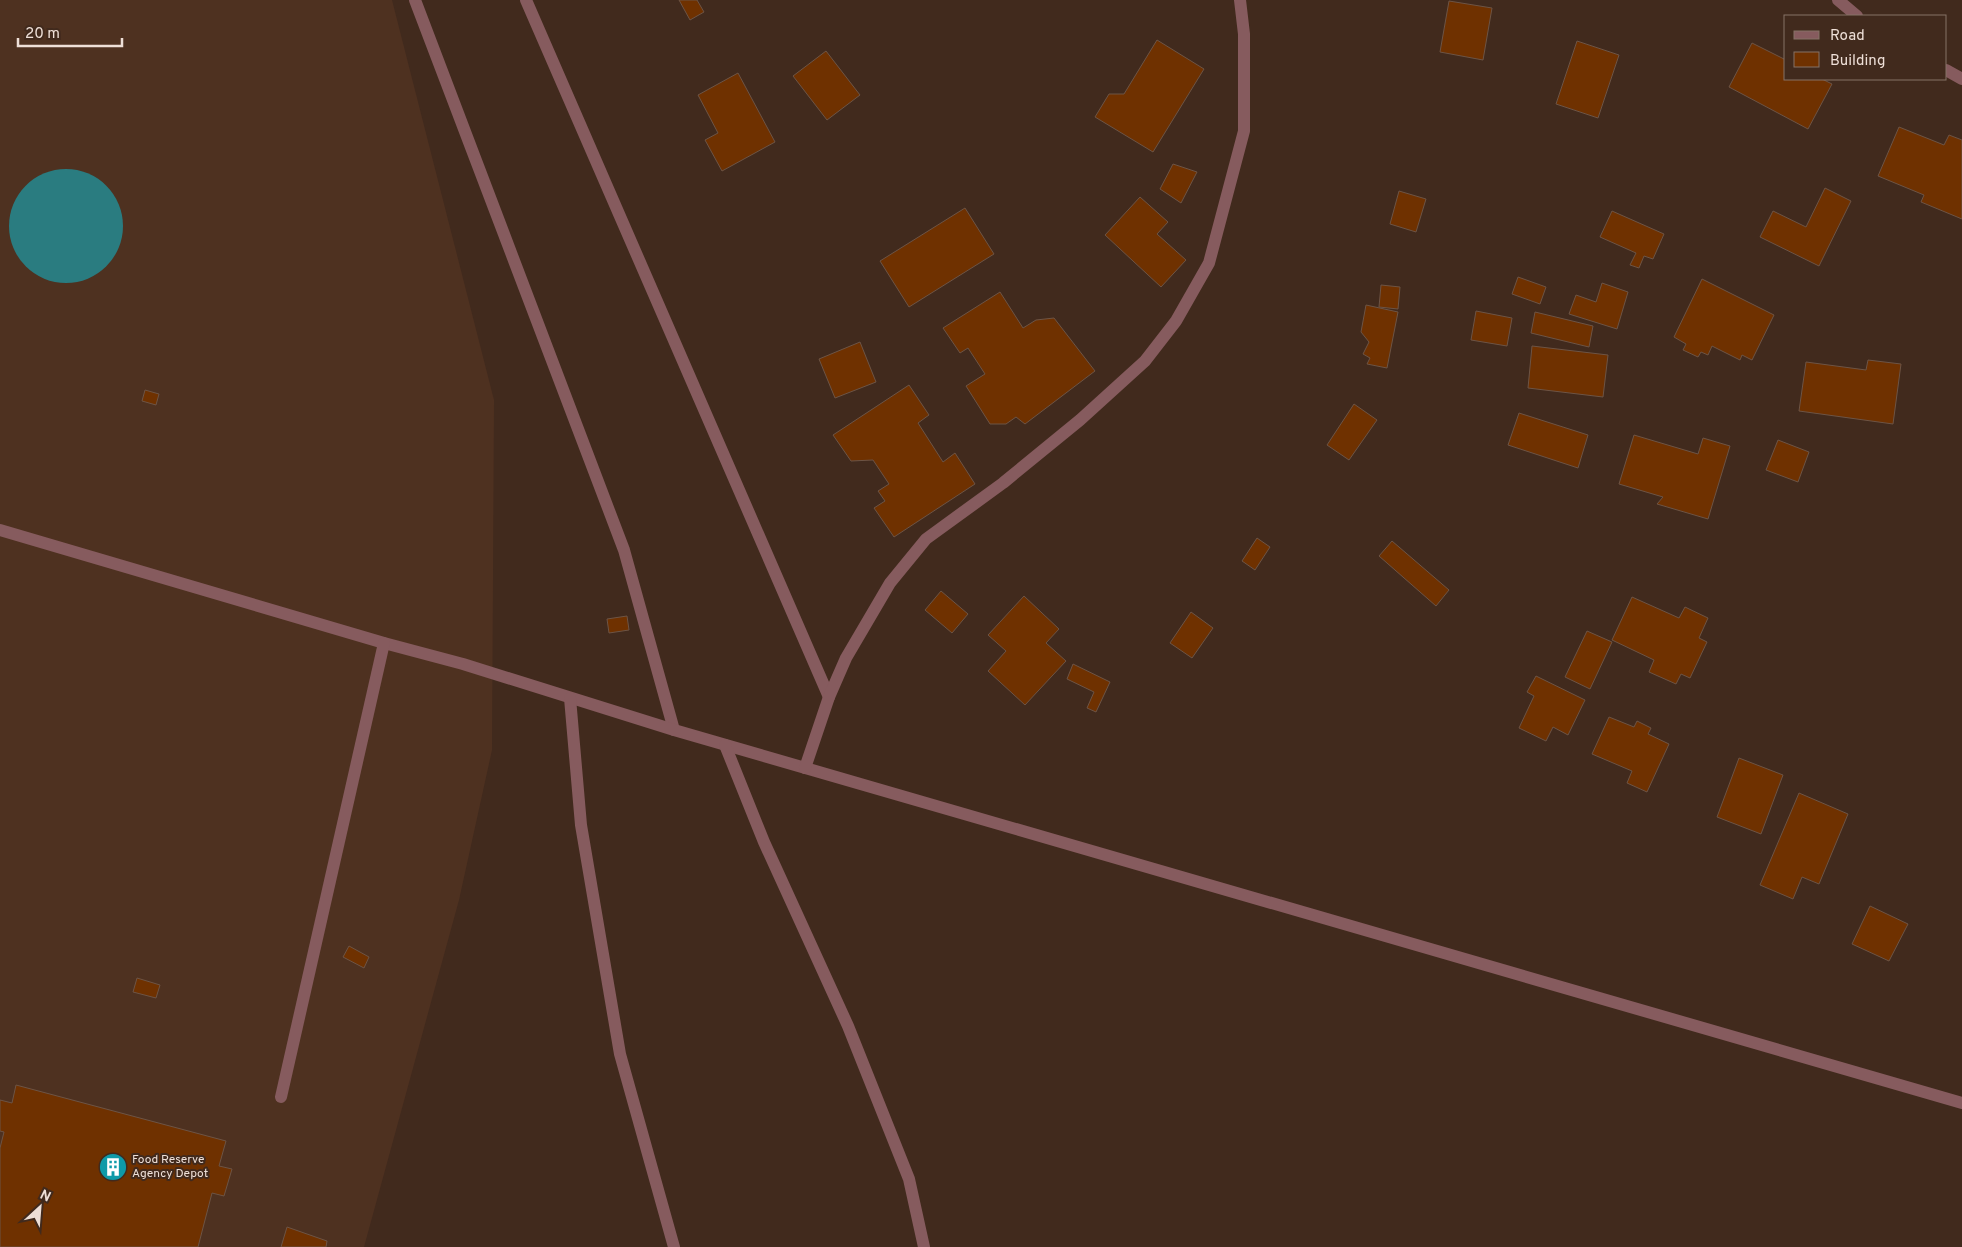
<svg xmlns="http://www.w3.org/2000/svg" width="1962" height="1247" font-family="Overpass,sans-serif">
	<style>
		.built { fill: #4e3120 }
		.water { fill: #2a7c80 }
		.building { fill: #6f3100; stroke: #6d5445 }
		.lines { fill: none; stroke-linecap: round; stroke-linejoin: round }
		.minor { stroke: #865b5e; stroke-width: 12 }
		.labels { text-anchor: middle; dominant-baseline: central; stroke-width: 4; stroke-linejoin: round; paint-order: stroke }
		.poi-label { font-size: 12px; fill: #eedfd7; stroke: #412a1d; text-anchor: start }
	</style>
	<rect width="100%" height="100%" fill="#412a1d"/>
	<path class="built" d="M0 0H392L494 400 492 750 459 900 364 1247H0Z"/>
	<circle class="water" cx="66" cy="226" r="57"/>
	<g class="building">
		<path d="M679 0H697L704 12 690 20Z"/>
		<path d="M1449 1 1492 8 1483 60 1440 52Z"/>
		<path d="M1157 40 1204 69 1153 152 1095 117 1109 94H1124Z"/>
		<path d="M1577 41 1619 55 1598 118 1556 104Z"/>
		<path d="M1752 43 1786 60V79H1822L1832 84 1808 129 1729 87Z"/>
		<path d="M826 51 860 95 827 120 793 76Z"/>
		<path d="M738 73 775 142 722 171 705 140 718 133 698 95Z"/>
		<path d="M1899 127 1944 145 1949 135 1962 140V219L1921 202 1924 195 1878 176Z"/>
		<path d="M1173 164 1197 172 1181 203 1160 189Z"/>
		<path d="M1825 188 1851 201 1819 266 1760 237 1773 211 1806 227Z"/>
		<path d="M1399 191 1426 199 1416 232 1390 224Z"/>
		<path d="M1140 197 1168 222 1157 234 1186 260 1161 287 1105 235Z"/>
		<path d="M965 208 994 254 909 307 880 261Z"/>
		<path d="M1612 211 1664 234 1653 259 1644 256 1639 268 1630 265 1636 253 1600 237Z"/>
		<path d="M1518 277 1546 287 1540 304 1512 294Z"/>
		<path d="M1702 279 1774 315 1752 360 1742 355 1740 360 1712 346 1708 355 1701 352 1698 357 1683 350 1686 344 1674 337Z"/>
		<path d="M1602 283 1628 292 1617 329 1569 314 1576 295 1596 302Z"/>
		<path d="M1381 285 1400 287 1398 309 1379 307Z"/>
		<path d="M1000 292 1023 328 1036 320 1054 318 1095 371 1025 424 1016 417 1006 424H990L966 386 985 374 968 348 960 353 943 328Z"/>
		<path d="M1366 305 1398 312 1387 368 1367 364 1370 358 1363 354 1369 342 1361 332Z"/>
		<path d="M1476 311 1512 318 1507 346 1471 340Z"/>
		<path d="M1535 312 1593 326 1589 347 1531 333Z"/>
		<path d="M860 342 876 382 835 398 819 359Z"/>
		<path d="M1532 346 1608 355 1603 397 1528 388Z"/>
		<path d="M1868 360 1901 364 1893 424 1799 411 1806 362 1866 370Z"/>
		<path d="M909 385 929 415 918 423 943 462 955 453 975 484 894 537 874 508 885 501 878 491 889 484 873 460 851 461 833 435Z"/>
		<path d="M145 390 159 394 156 405 142 401Z"/>
		<path d="M1354 404 1377 420 1349 460 1327 445Z"/>
		<path d="M1519 413 1588 435 1578 468 1508 445Z"/>
		<path d="M1634 435 1698 454 1703 438 1730 446 1708 519 1657 504 1663 497 1619 484Z"/>
		<path d="M1778 440 1809 452 1798 482 1766 470Z"/>
		<path d="M1257 538 1270 547 1255 570 1242 561Z"/>
		<path d="M1392 541 1449 590 1436 606 1379 556Z"/>
		<path d="M941 591 968 614 952 633 925 610Z"/>
		<path d="M1024 596 1059 629 1046 643 1066 661 1025 705 988 671 1006 651 988 635Z"/>
		<path d="M1632 597 1679 618 1685 607 1708 618 1699 638 1707 642 1690 678 1681 674 1676 684 1649 672 1654 660 1612 640Z"/>
		<path d="M1191 612 1213 628 1192 658 1170 643Z"/>
		<path d="M627 616 629 630 609 633 607 619Z"/>
		<path d="M1587 631 1612 642 1590 689 1565 677Z"/>
		<path d="M1073 664 1110 682 1096 712 1087 708 1094 692 1067 679Z"/>
		<path d="M1536 676 1585 700 1568 735 1553 727 1546 741 1519 728 1534 696 1527 692Z"/>
		<path d="M1609 717 1634 727 1637 721 1651 728 1648 734 1669 744 1647 792 1627 783 1632 771 1592 754Z"/>
		<path d="M1739 758 1783 775 1761 834 1717 817Z"/>
		<path d="M1799 793 1848 814 1819 884 1802 877 1793 899 1760 885Z"/>
		<path d="M1870 906 1908 924 1889 961 1852 944Z"/>
		<path d="M349 946 369 957 364 968 343 957Z"/>
		<path d="M137 978 160 985 156 998 133 992Z"/>
		<path d="M16 1085 226 1141 219 1166 232 1169 224 1196 212 1193 198 1247H0V1148L4 1132 0 1131V1100L12 1103Z"/>
		<path d="M287 1227 327 1241 326 1247H281Z"/>
	</g>
	<g class="lines">
		<g class="minor">
			<path d="M415 0 624 550 674 730"/>
			<path d="M526 0 829 697"/>
			<path d="M1838 0 1857 16"/>
			<path d="M1946 70 1962 79"/>
			<path d="M0 530 384 643 463 664 674 730 1962 1103"/>
			<path d="M570 698 581 825 620 1054 674 1247"/>
			<path d="M725 745 764 842 848 1026 909 1179 924 1247"/>
			<path d="M805 768 829 697 846 658 890 583 926 539 1003 483 1080 420 1145 361 1176 321 1209 263 1244 131V34L1240 0"/>
			<path d="M281 1097 384 643"/>
		</g>
	</g>
	<defs>
		<symbol id="building-disc" viewBox="-11 -11 22 22"><circle r="9.5" fill="#0f9aa8" stroke="#412a1d"/><path d="M-4-6H4V6H1V3H-1V6H-4ZM-2.5-4.3h1.7v1.8h-1.7ZM.8-4.3h1.7v1.8H.8ZM-2.5-1h1.7V.8h-1.7ZM.8-1h1.7V.8H.8Z" fill="#fff"/></symbol>
	</defs>
	<g fill-rule="evenodd">
		<use href="#building-disc" x="97" y="1151" width="32" height="32"/>
	</g>
	<g class="labels">
		<g class="poi-label">
			<text x="132" y="1160">Food Reserve<tspan x="132" dy="14">Agency Depot</tspan></text>
		</g>
	</g>
	<rect x="1784" y="15" width="162" height="65" fill="#412a1d" stroke="#867267"/>
	<rect x="1794" y="31" width="25" height="8" fill="#865b5e" stroke="#867267"/>
	<text x="1830" y="40" font-size="15" fill="#eedfd7">Road</text>
	<rect x="1794" y="52" width="25" height="15" fill="#6f3100" stroke="#867267"/>
	<text x="1830" y="65" font-size="15" fill="#eedfd7">Building</text>
	<g transform="translate(40 1207) rotate(26)" stroke="#412a1d" stroke-width="4" paint-order="stroke">
	<path d="M0-4L9 19L0 12L-9 19Z" fill="#eedfd7"/>
	<text y="-8" font-size="14" font-weight="bold" text-anchor="middle" fill="#eedfd7">N</text>
	</g>
	<path d="M18 38v8h104v-8" fill="none" stroke="#eedfd7" stroke-width="2.5"/>
	<text x="25" y="38" font-size="15" fill="#eedfd7" stroke="#412a1d" stroke-width="4" paint-order="stroke">20 m</text>
</svg>
